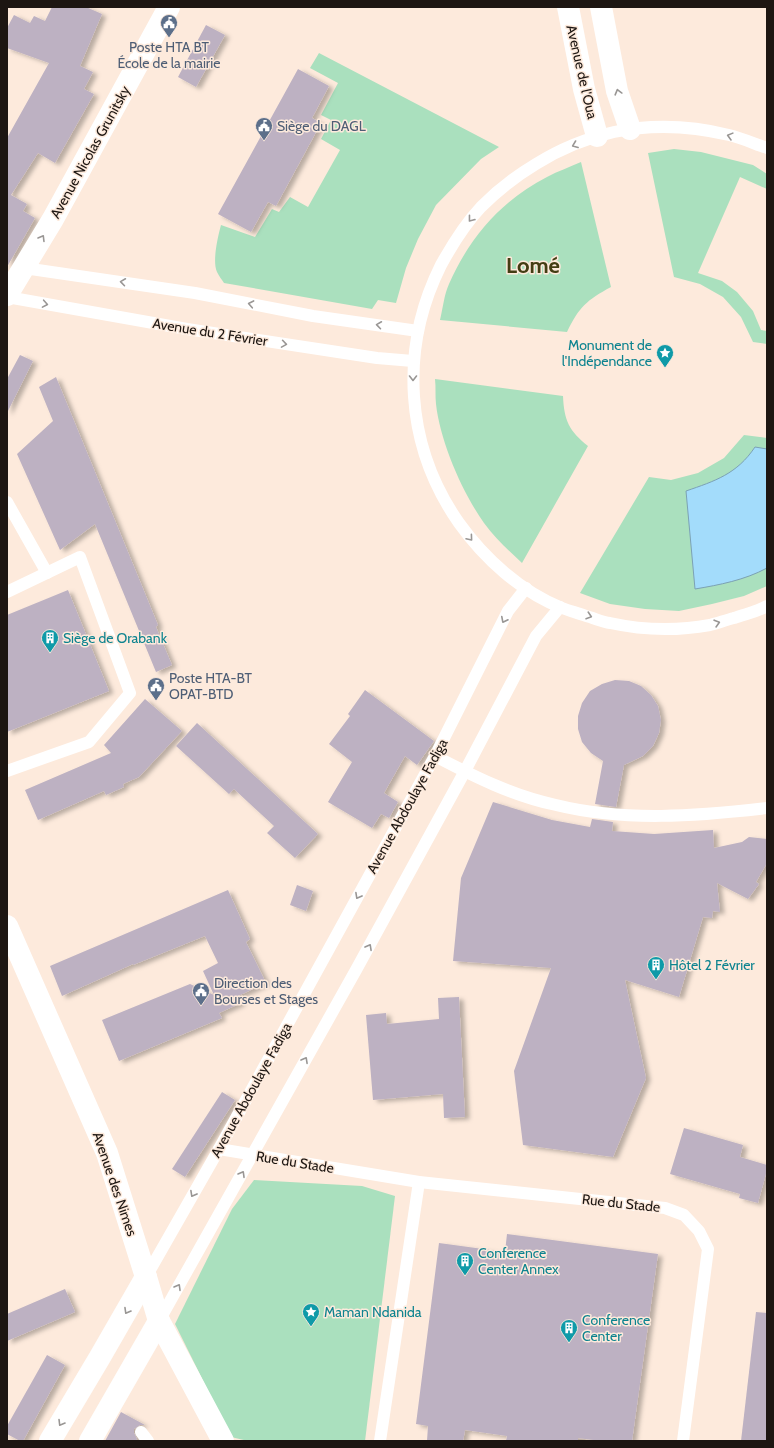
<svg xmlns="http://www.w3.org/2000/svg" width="774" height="1448" font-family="Cabin,sans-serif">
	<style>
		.green { fill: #aae0be }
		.water { fill: #a3dcfb; stroke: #7ba1b5 }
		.building { fill: #bdb1c2; filter: url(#shadow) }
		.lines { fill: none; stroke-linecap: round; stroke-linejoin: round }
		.lane { stroke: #fff; stroke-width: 12 }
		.street { stroke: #fff; stroke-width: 22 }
		.oneway { stroke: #999694 }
		.labels { text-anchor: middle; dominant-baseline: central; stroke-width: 3; stroke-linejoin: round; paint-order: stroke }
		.service-label { font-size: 14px; fill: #4e5e75; stroke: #fdeadc; text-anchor: start }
		.street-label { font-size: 14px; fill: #1d1612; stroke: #fdeadc }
		.culture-label { font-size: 14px; fill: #0d838f; stroke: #fdeadc; text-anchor: start }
		.town-label { font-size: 22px; font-weight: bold; fill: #433d13; stroke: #fdeadc }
	</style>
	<defs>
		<filter id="shadow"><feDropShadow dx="4.5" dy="2.5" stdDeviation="2" flood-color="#0004"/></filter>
	</defs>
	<rect width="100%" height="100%" fill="#fdeadc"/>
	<g class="green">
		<path d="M319 53 499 147 481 159 436 205 418 239 406 268 396 303 378 300 372 309 224 283C222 280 219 276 217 272 212 261 218 236 221 225L255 237 272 209 279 212 290 197 308 207 340 150 321 139 331 120 321 115 338 83 310 68Z"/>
		<path d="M674 149 701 152 753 165 767 174V189L740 177 698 273 722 281 737 292 753 311 761 330 767 331V344L753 342 741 317 723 297 700 284 674 277 648 153Z"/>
		<path d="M581 162 611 287C587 300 579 307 567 332L440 320C443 308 444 295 449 284 469 238 502 200 547 177 558 171 570 167 581 162Z"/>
		<path d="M435 379 563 396C564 420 569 431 588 446L522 563C508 550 495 538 484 523 462 492 440 441 436 404 435 396 436 387 435 379Z"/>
		<path d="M744 435 767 438V586L744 596 712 604 679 611 645 609 610 604 580 593 649 477 671 480 698 473 724 458Z"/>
		<path d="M254 1180 362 1186 395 1196 365 1441H248L231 1437 175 1324 232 1209Z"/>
	</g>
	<path class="water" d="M755 447 767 449V568C745 580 719 585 695 589L686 491C715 481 737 474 755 447Z"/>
	<g class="building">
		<path d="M52 7H86L102 14 80 66 93 72 84 89 94 94 55 163 38 153 11 195 27 204 23 211 35 218 7 267V138L49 63 7 48V28L14 15 30 23 34 16 45 21Z"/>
		<path d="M206 25 225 35 196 87 178 77Z"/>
		<path d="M298 69 329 86 312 118 321 123 276 206 268 202 251 232 218 214Z"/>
		<path d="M20 355 33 361 7 413V379Z"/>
		<path d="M56 377 158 625 156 627 172 665 156 672 95 524 60 550 17 454 53 421 39 387Z"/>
		<path d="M68 590 109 691 7 732V615Z"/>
		<path d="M615 680 629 681 641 686 651 695 658 706 661 720 659 733 653 746 643 756 624 765 616 807 595 804 603 761 591 753 582 742 578 729V716L582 703 590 691 602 684Z"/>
		<path d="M365 690 434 741 417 765 405 756 384 793 398 802 389 818 381 814 372 828 328 802 352 762 329 744 350 716 348 714Z"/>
		<path d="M145 699 182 731 139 777 123 784 124 787 106 795 104 791 38 820 25 790 111 753 104 745Z"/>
		<path d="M197 723 318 834 295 858 267 833 274 826 234 789 229 794 176 746Z"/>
		<path d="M493 802 552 820 590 827 592 819 613 822 612 831 654 834 713 830 714 848 742 842 749 837 767 839V863L756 882 759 884 748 899 717 883 720 912 713 911 712 918 703 917 679 997 625 980 646 1078 613 1157 523 1145 514 1071 551 968 453 961 461 878Z"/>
		<path d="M297 885 313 891 306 911 290 905Z"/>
		<path d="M228 890 250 939 246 942 266 983 238 996 241 1003 219 1013 222 1018 119 1061 102 1020 190 984 214 995 203 971 218 963 205 936 133 965V964L62 996 50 966Z"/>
		<path d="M459 997 465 1117 444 1118 443 1094 373 1100 366 1015 386 1013 387 1024 439 1019 438 998Z"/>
		<path d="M222 1092 235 1100 185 1177 172 1169Z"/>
		<path d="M684 1128 743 1145 740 1157 767 1165V1170L758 1203 739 1198 740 1194 670 1174Z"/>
		<path d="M507 1234 658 1254 632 1441H601L578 1438V1441H506L507 1436 465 1430 463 1441H427L428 1426 416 1424 439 1243 505 1252Z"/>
		<path d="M65 1289 75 1312 7 1341V1314Z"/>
		<path d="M756 1312 767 1313V1441H741Z"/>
		<path d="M47 1355 65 1365 23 1441H20L7 1434V1426Z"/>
		<path d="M121 1412 145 1425H140L134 1429V1433L137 1439 136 1441H105Z"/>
	</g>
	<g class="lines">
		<g class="lane">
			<path d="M767 148C755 144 742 138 729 135 692 126 652 124 614 132 587 138 560 149 536 164 516 176 497 191 481 207 465 224 452 245 441 265 399 349 405 446 459 523 484 558 521 592 562 608 570 611 578 613 586 616 594 618 602 622 610 623 642 630 677 631 710 625 718 623 726 620 734 618 745 614 757 612 767 606"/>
			<path d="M24 268 195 293 313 316 418 331"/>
			<path d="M7 297 187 329 377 358 413 361"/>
			<path d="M7 502 47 573"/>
			<path d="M7 592 80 557 130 693 89 742 7 771"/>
			<path d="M435 756C473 776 513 796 556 805 625 822 697 816 767 808"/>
			<path d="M219 1149 419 1182 665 1208 684 1215 699 1231 708 1249 683 1441"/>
			<path d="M146 1277 219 1149 435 756 508 611 526 588"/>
			<path d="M159 1321 356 970 465 771 536 636 560 607"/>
			<path d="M141 1432 148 1441"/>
			<path d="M380 1441 419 1182"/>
		</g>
		<g class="street">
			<path d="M568 7 584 89 597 136"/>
			<path d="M601 7 617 91 630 129"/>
			<path d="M7 295 53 219 169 7"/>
			<path d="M7 926 107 1153 146 1277 159 1321 223 1441"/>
			<path d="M50 1441 100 1357 146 1277"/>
			<path d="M90 1441 159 1321"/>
		</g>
	</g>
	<defs><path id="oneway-chevron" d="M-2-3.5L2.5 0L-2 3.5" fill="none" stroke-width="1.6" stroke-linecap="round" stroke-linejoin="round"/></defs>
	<g class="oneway">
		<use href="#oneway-chevron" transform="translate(618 92) rotate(-105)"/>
		<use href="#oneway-chevron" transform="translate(730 136) rotate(-165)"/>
		<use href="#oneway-chevron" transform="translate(575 145) rotate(159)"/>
		<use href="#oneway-chevron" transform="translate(471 219) rotate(128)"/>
		<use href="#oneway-chevron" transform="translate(42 238) rotate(-59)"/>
		<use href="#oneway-chevron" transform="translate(123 282) rotate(-172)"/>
		<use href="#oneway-chevron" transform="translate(45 304) rotate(10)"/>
		<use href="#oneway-chevron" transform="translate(251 304) rotate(-169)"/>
		<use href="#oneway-chevron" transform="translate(379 325) rotate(-172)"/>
		<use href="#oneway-chevron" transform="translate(284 344) rotate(9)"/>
		<use href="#oneway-chevron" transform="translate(413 378) rotate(90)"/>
		<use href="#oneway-chevron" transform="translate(470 538) rotate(50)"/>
		<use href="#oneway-chevron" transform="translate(589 616) rotate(18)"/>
		<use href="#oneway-chevron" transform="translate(504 620) rotate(117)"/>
		<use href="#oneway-chevron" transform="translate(717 623) rotate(-16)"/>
		<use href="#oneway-chevron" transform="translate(358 896) rotate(119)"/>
		<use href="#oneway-chevron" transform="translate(369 947) rotate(-61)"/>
		<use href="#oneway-chevron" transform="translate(305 1060) rotate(-61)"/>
		<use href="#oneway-chevron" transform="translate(242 1174) rotate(-60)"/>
		<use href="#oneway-chevron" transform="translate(193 1194) rotate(119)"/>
		<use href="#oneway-chevron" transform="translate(178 1287) rotate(-60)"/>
		<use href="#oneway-chevron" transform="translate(127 1311) rotate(120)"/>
		<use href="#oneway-chevron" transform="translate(61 1423) rotate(121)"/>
	</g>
	<defs>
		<symbol id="civic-pin" viewBox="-11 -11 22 30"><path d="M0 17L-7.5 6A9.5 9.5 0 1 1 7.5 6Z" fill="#5c6f8a" stroke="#fdeadc"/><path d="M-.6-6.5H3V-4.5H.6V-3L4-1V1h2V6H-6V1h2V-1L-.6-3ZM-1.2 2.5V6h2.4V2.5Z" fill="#fff"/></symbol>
		<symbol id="sight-pin" viewBox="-11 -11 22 30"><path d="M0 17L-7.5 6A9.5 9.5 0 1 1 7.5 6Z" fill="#0f9aa8" stroke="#fdeadc"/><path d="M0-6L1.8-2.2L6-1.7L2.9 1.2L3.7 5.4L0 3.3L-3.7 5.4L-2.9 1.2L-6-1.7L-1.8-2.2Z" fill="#fff"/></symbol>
		<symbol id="building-pin" viewBox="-11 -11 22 30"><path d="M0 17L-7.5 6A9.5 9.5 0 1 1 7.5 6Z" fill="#0f9aa8" stroke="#fdeadc"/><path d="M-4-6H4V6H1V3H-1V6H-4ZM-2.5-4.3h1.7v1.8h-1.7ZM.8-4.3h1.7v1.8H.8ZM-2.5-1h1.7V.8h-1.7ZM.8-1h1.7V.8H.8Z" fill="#fff"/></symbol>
	</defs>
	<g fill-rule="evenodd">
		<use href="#civic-pin" x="159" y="13" width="20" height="27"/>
		<use href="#civic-pin" x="254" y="116" width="20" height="27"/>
		<use href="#sight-pin" x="655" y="343" width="20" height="27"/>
		<use href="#building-pin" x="40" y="628" width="20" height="27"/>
		<use href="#civic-pin" x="146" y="676" width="20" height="27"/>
		<use href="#building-pin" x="646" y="955" width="20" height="27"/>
		<use href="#civic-pin" x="191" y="981" width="20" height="27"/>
		<use href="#building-pin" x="455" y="1251" width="20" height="27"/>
		<use href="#sight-pin" x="301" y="1302" width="20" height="27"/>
		<use href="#building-pin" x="559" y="1318" width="20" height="27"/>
	</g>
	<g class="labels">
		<g class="service-label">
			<text x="169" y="47" text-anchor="middle">Poste HTA BT<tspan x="169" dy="16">École de la mairie</tspan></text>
			<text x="277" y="126">Siège du DAGL</text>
			<text x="169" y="678">Poste HTA-BT<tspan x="169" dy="16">OPAT-BTD</tspan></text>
			<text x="214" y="983">Direction des<tspan x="214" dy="16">Bourses et Stages</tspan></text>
		</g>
		<g class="street-label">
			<text transform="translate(582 72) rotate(77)">Avenue de l'Oua</text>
			<text transform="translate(90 152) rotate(-61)">Avenue Nicolas Grunitsky</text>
			<text transform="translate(210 332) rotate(9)">Avenue du 2 Février</text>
			<text transform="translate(407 806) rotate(-61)">Avenue Abdoulaye Fadiga</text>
			<text transform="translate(251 1090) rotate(-61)">Avenue Abdoulaye Fadiga</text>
			<text transform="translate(295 1162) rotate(9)">Rue du Stade</text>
			<text transform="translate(115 1184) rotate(71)">Avenue des Nimes</text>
			<text transform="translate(621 1203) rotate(6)">Rue du Stade</text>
		</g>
		<g class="culture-label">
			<text x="652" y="345" text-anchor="end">Monument de<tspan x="652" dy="16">l'Indépendance</tspan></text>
			<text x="63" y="638">Siège de Orabank</text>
			<text x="669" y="965">Hôtel 2 Février</text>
			<text x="478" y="1253">Conference<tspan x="478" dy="16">Center Annex</tspan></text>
			<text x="324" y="1312">Maman Ndanida</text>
			<text x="582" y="1320">Conference<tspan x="582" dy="16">Center</tspan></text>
		</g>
		<g class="town-label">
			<text x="533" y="265">Lomé</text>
		</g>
	</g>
	<rect width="774" height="1448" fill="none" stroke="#1d1612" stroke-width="16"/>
</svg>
